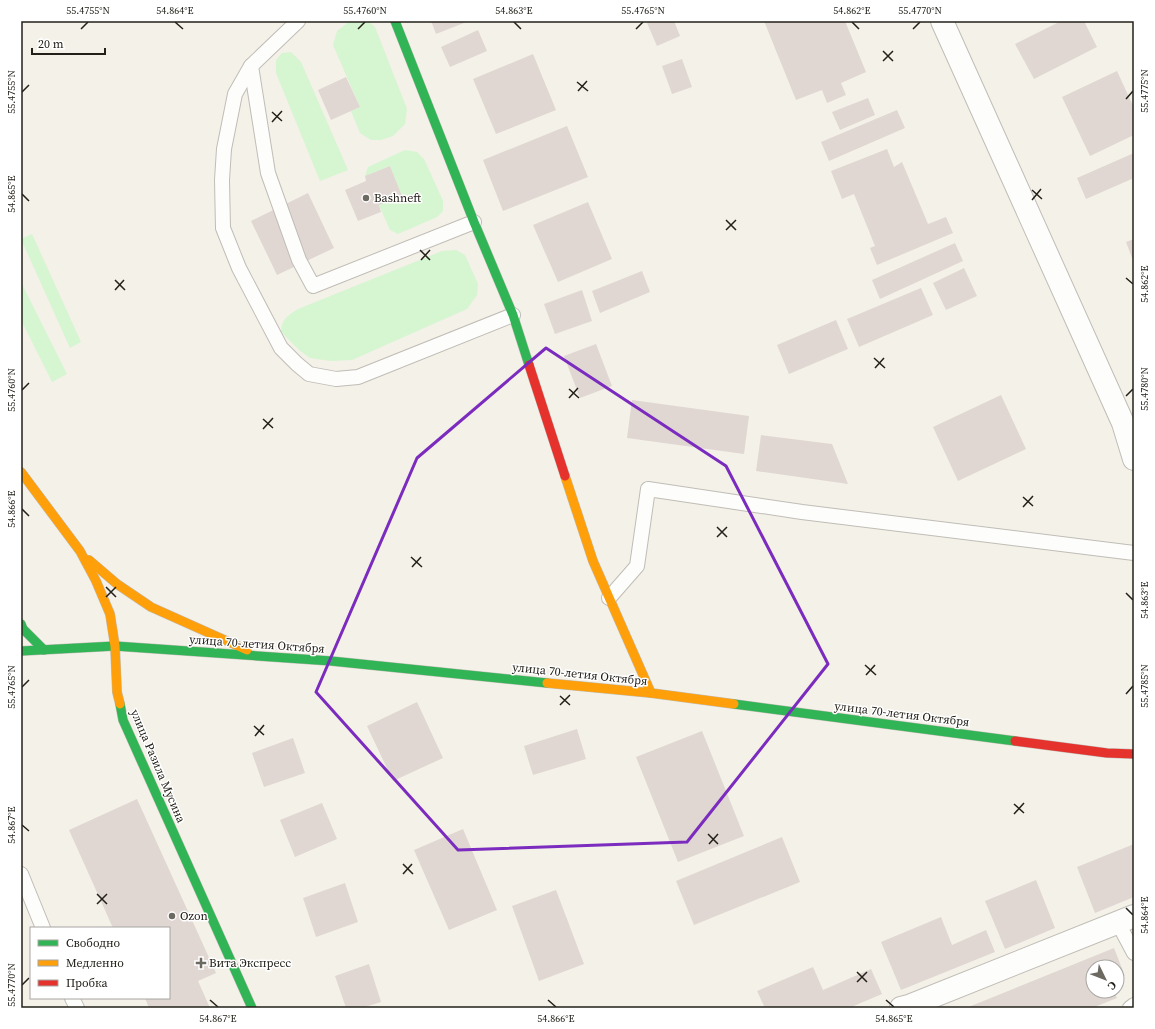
<svg xmlns="http://www.w3.org/2000/svg" width="1155" height="1029" font-family="'Source Serif 4',serif">
	<style>
		.green { fill: #d6f5d1 }
		.building { fill: #e0d7d2 }
		.lines { fill: none; stroke-linecap: round; stroke-linejoin: round }
		.lane-casing { stroke: #c0bdb6; stroke-width: 16 }
		.street-casing { stroke: #c0bdb6; stroke-width: 24 }
		.fast-casing { stroke: #c0bdb6; stroke-width: 10 }
		.slow-casing { stroke: #c0bdb6; stroke-width: 10 }
		.jam-casing { stroke: #c0bdb6; stroke-width: 10 }
		.lane { stroke: #fdfdfc; stroke-width: 14 }
		.street { stroke: #fdfdfc; stroke-width: 22 }
		.fast { stroke: #30b455; stroke-width: 9 }
		.slow { stroke: #ff9f0a; stroke-width: 9 }
		.jam { stroke: #e5322d; stroke-width: 9 }
		.marked { fill: none; stroke: #7b2cbf; stroke-width: 3; stroke-linejoin: round }
		.ticks { fill: none; stroke: #222019; stroke-width: 1.5 }
		.poi-dot { fill: #6c6961; stroke: #fff; stroke-width: 1.5 }
		.labels { text-anchor: middle; dominant-baseline: central; stroke-width: 3; stroke-linejoin: round; paint-order: stroke }
		.poi-label { font-size: 12px; fill: #222019; stroke: #fff; text-anchor: start }
		.street-label { font-size: 12px; fill: #222019; stroke: #fff }
		.neatline { fill: none; stroke: #222019; stroke-width: 1.5 }
		.ticks-label { font-size: 10px; text-anchor: middle; fill: #222019 }
	</style>
	<rect width="100%" height="100%" fill="#f4f1e8"/>
	<g class="green">
		<path d="M350 21H368L375 27 407 109 405 124 393 136 381 140H371L360 133 351 111 360 107 333 45 337 31Z"/>
		<path d="M291 52 301 62 348 170 320 181 276 73V60L282 53Z"/>
		<path d="M405 150 417 152 424 159 443 201V211L437 217 398 234 390 230 379 205 402 196 390 166 365 176 368 167Z"/>
		<path d="M32 234 81 342 70 348 21 239Z"/>
		<path d="M456 250 465 255 478 284 477 295 467 309 352 360 330 361 310 358 299 350 281 332C282 319 287 316 298 309L442 251Z"/>
		<path d="M21 282 67 374 52 382 21 320Z"/>
	</g>
	<g class="building">
		<path d="M431 21H469L436 34Z"/>
		<path d="M651 21H674L680 36 657 46 647 23Z"/>
		<path d="M764 21H845L866 72 841 83 846 95 827 103 822 90 796 100Z"/>
		<path d="M1061 21H1084L1097 47 1034 79 1015 44Z"/>
		<path d="M478 30 487 51 450 67 441 47Z"/>
		<path d="M533 54 556 110 496 134 473 79Z"/>
		<path d="M682 59 692 87 672 94 662 66Z"/>
		<path d="M1117 71 1134 108V135L1090 156 1062 97Z"/>
		<path d="M346 77 360 107 331 120 318 90Z"/>
		<path d="M868 98 875 115 840 130 832 112Z"/>
		<path d="M897 110 905 128 829 161 821 142Z"/>
		<path d="M567 126 588 177 503 211 483 160Z"/>
		<path d="M887 149 894 167 902 162 928 224 946 217 953 233 877 265 870 248 875 246 854 194 842 199 831 171Z"/>
		<path d="M1134 153V178L1086 199 1077 178Z"/>
		<path d="M390 166 402 196 379 205 381 212 358 221 345 190 366 181 365 176Z"/>
		<path d="M308 193 334 248 277 275 251 221Z"/>
		<path d="M588 202 612 259 558 282 533 225Z"/>
		<path d="M1134 239V263L1126 242Z"/>
		<path d="M955 243 963 261 880 299 872 280Z"/>
		<path d="M964 268 977 296 946 310 933 283Z"/>
		<path d="M642 271 650 292 600 313 592 291Z"/>
		<path d="M921 288 933 315 859 347 847 319Z"/>
		<path d="M582 290 592 321 555 334 544 304Z"/>
		<path d="M836 320 848 349 789 374 777 345Z"/>
		<path d="M596 344 612 386 580 398 564 356Z"/>
		<path d="M1001 395 1026 449 958 481 933 427Z"/>
		<path d="M632 400 749 416 744 454 627 438Z"/>
		<path d="M761 435 832 444 848 484 756 471Z"/>
		<path d="M417 702 443 758 393 781 367 726Z"/>
		<path d="M577 729 586 759 533 775 524 746Z"/>
		<path d="M702 731 744 836 678 862 636 757Z"/>
		<path d="M293 738 305 773 264 787 252 753Z"/>
		<path d="M137 799 216 973 198 981 210 1008H149L145 998H169V928H113L69 830Z"/>
		<path d="M322 803 337 839 295 857 280 820Z"/>
		<path d="M463 829 497 910 449 930 414 850Z"/>
		<path d="M782 837 800 882 694 925 676 881Z"/>
		<path d="M1134 844V897L1095 913 1077 867Z"/>
		<path d="M1036 880 1055 928 1005 949 985 901Z"/>
		<path d="M345 883 358 922 316 937 303 898Z"/>
		<path d="M556 890 584 964 539 981 512 906Z"/>
		<path d="M941 917 952 945 986 930 995 952 901 990 881 942Z"/>
		<path d="M1114 948 1125 976 1117 979V967H1093V991H1114L1117 998 1092 1008H966Z"/>
		<path d="M369 964 381 1002 362 1008H346L335 976Z"/>
		<path d="M813 967 823 990 871 969 882 994 849 1008H765L757 991Z"/>
	</g>
	<g class="lines">
		<defs>
			<g id="lane">
				<path d="M298 21 251 66 268 173 299 260 313 286 474 222"/>
				<path d="M251 66 235 94 224 149 222 180 223 228 239 268 281 348 297 364 309 374 336 379 358 377 513 315"/>
				<path d="M609 598 637 566 648 489 802 512 1134 553"/>
				<path d="M21 874 43 928"/>
				<path d="M1118 923 1134 953"/>
				<path d="M72 998 77 1008"/>
				<path d="M1130 1008 1134 1005"/>
			</g>
			<g id="street">
				<path d="M942 21 1123 423 1134 459"/>
				<path d="M901 1008 909 1006 1134 916"/>
			</g>
			<g id="fast">
				<path d="M395 21 474 222 513 315 529 365"/>
				<path d="M21 624 23 629 44 650"/>
				<path d="M21 651 115 646 331 661 547 683"/>
				<path d="M120 704 123 720 252 1008"/>
				<path d="M734 704 1015 741"/>
			</g>
			<g id="slow">
				<path d="M21 472 80 551 96 581 110 614 115 646 117 692 120 704"/>
				<path d="M565 476 593 561 651 693"/>
				<path d="M89 560 117 584 151 607 247 650"/>
				<path d="M547 683 651 693 734 704"/>
			</g>
			<g id="jam">
				<path d="M529 365 565 476"/>
				<path d="M1015 741 1107 753 1134 754"/>
			</g>
		</defs>
		<use href="#lane" class="lane-casing"/>
		<use href="#street" class="street-casing"/>
		<use href="#fast" class="fast-casing"/>
		<use href="#slow" class="slow-casing"/>
		<use href="#jam" class="jam-casing"/>
		<use href="#lane" class="lane"/>
		<use href="#street" class="street"/>
		<use href="#fast" class="fast"/>
		<use href="#slow" class="slow"/>
		<use href="#jam" class="jam"/>
	</g>
	<path class="marked" d="M546 348 726 466 828 664 687 842 458 850 316 692 417 458Z"/>
	<path class="ticks" d="M175 22 183 29M514 22 521 29M852 22 859 29M81 29 88 22M358 29 365 22M636 29 643 22M913 29 920 22M883 51 893 61M883 61 893 51M577 82 588 91M578 91 587 81M22 92 29 85M1126 99 1133 91M272 112 282 121M272 122 282 111M1032 190 1042 199M22 194 29 201M1032 200 1041 189M726 220 736 230M726 230 736 220M420 250 430 260M421 260 430 250M1126 278 1133 284M115 280 125 290M115 290 124 280M874 358 885 368M875 368 884 358M569 389 579 398M22 390 29 383M1126 396 1133 389M569 398 578 388M263 419 273 428M263 429 273 418M1023 497 1033 506M1023 507 1033 496M22 509 29 516M717 527 727 537M717 537 727 527M411 557 422 567M412 567 421 557M106 587 116 597M1126 593 1133 600M106 597 116 587M865 665 876 675M866 675 875 665M22 687 29 680M1126 694 1133 686M560 696 570 705M560 705 570 695M254 726 264 735M255 736 264 725M1014 804 1024 813M1014 814 1024 803M22 825 29 831M708 834 718 844M709 844 718 834M403 864 413 874M403 874 412 864M97 894 107 904M97 904 107 894M1126 908 1133 915M857 972 867 982M857 982 867 972M22 985 29 978M210 1000 218 1007M548 1000 556 1007M886 1000 894 1007"/>
	<g class="poi-dot">
		<circle cx="366" cy="198" r="4"/>
		<circle cx="172" cy="916" r="4"/>
		<path d="M199 957h4v4h4v4h-4v4h-4v-4h-4v-4h4z"/>
	</g>
	<g class="labels">
		<g class="poi-label">
			<text x="374" y="198">Bashneft</text>
			<text x="180" y="916">Ozon</text>
			<text x="209" y="963">Вита Экспресс</text>
		</g>
		<g class="street-label">
			<text transform="translate(257 644) rotate(4)">улица 70-летия Октября</text>
			<text transform="translate(580 674) rotate(6)">улица 70-летия Октября</text>
			<text transform="translate(902 714) rotate(7)">улица 70-летия Октября</text>
			<text transform="translate(158 766) rotate(67)">улица Разила Мусина</text>
		</g>
	</g>
	<rect width="1155" height="1029" fill="none" stroke="#ffffff" stroke-width="44"/>
	<rect x="30" y="927" width="140" height="72" fill="#ffffff" stroke="#a7a6a3"/>
	<rect x="38" y="940" width="20" height="6" fill="#30b455" stroke="#a7a6a3"/>
	<text x="66" y="947" font-size="12" fill="#222019">Свободно</text>
	<rect x="38" y="960" width="20" height="6" fill="#ff9f0a" stroke="#a7a6a3"/>
	<text x="66" y="967" font-size="12" fill="#222019">Медленно</text>
	<rect x="38" y="980" width="20" height="6" fill="#e5322d" stroke="#a7a6a3"/>
	<text x="66" y="987" font-size="12" fill="#222019">Пробка</text>
	<g transform="translate(1105 979) rotate(133)"><circle r="19" fill="#ffffff" stroke="#a7a6a3"/>
	<path d="M0-3L7 15L0 10L-7 15Z" fill="#6c6961"/>
	<text y="-6" font-size="11" font-weight="bold" text-anchor="middle" fill="#222019">С</text>
	</g>
	<path d="M32 48v6h73v-6" fill="none" stroke="#222019" stroke-width="2"/>
	<text x="38" y="48" font-size="12" fill="#222019" stroke="#ffffff" stroke-width="3" paint-order="stroke">20 m</text>
	<rect x="22" y="22" width="1111" height="985" class="neatline"/>
	<g class="ticks-label">
		<text x="88" y="14">55.4755°N</text>
		<text x="175" y="14">54.864°E</text>
		<text x="365" y="14">55.4760°N</text>
		<text x="514" y="14">54.863°E</text>
		<text x="643" y="14">55.4765°N</text>
		<text x="852" y="14">54.862°E</text>
		<text x="920" y="14">55.4770°N</text>
		<text transform="translate(1144 91) rotate(-90)" y="4">55.4775°N</text>
		<text transform="translate(11 92) rotate(-90)" y="4">55.4755°N</text>
		<text transform="translate(11 194) rotate(-90)" y="4">54.865°E</text>
		<text transform="translate(1144 284) rotate(-90)" y="4">54.862°E</text>
		<text transform="translate(1144 389) rotate(-90)" y="4">55.4780°N</text>
		<text transform="translate(11 390) rotate(-90)" y="4">55.4760°N</text>
		<text transform="translate(11 509) rotate(-90)" y="4">54.866°E</text>
		<text transform="translate(1144 600) rotate(-90)" y="4">54.863°E</text>
		<text transform="translate(1144 686) rotate(-90)" y="4">55.4785°N</text>
		<text transform="translate(11 687) rotate(-90)" y="4">55.4765°N</text>
		<text transform="translate(11 825) rotate(-90)" y="4">54.867°E</text>
		<text transform="translate(1144 915) rotate(-90)" y="4">54.864°E</text>
		<text transform="translate(11 985) rotate(-90)" y="4">55.4770°N</text>
		<text x="218" y="1022">54.867°E</text>
		<text x="556" y="1022">54.866°E</text>
		<text x="894" y="1022">54.865°E</text>
	</g>
</svg>
